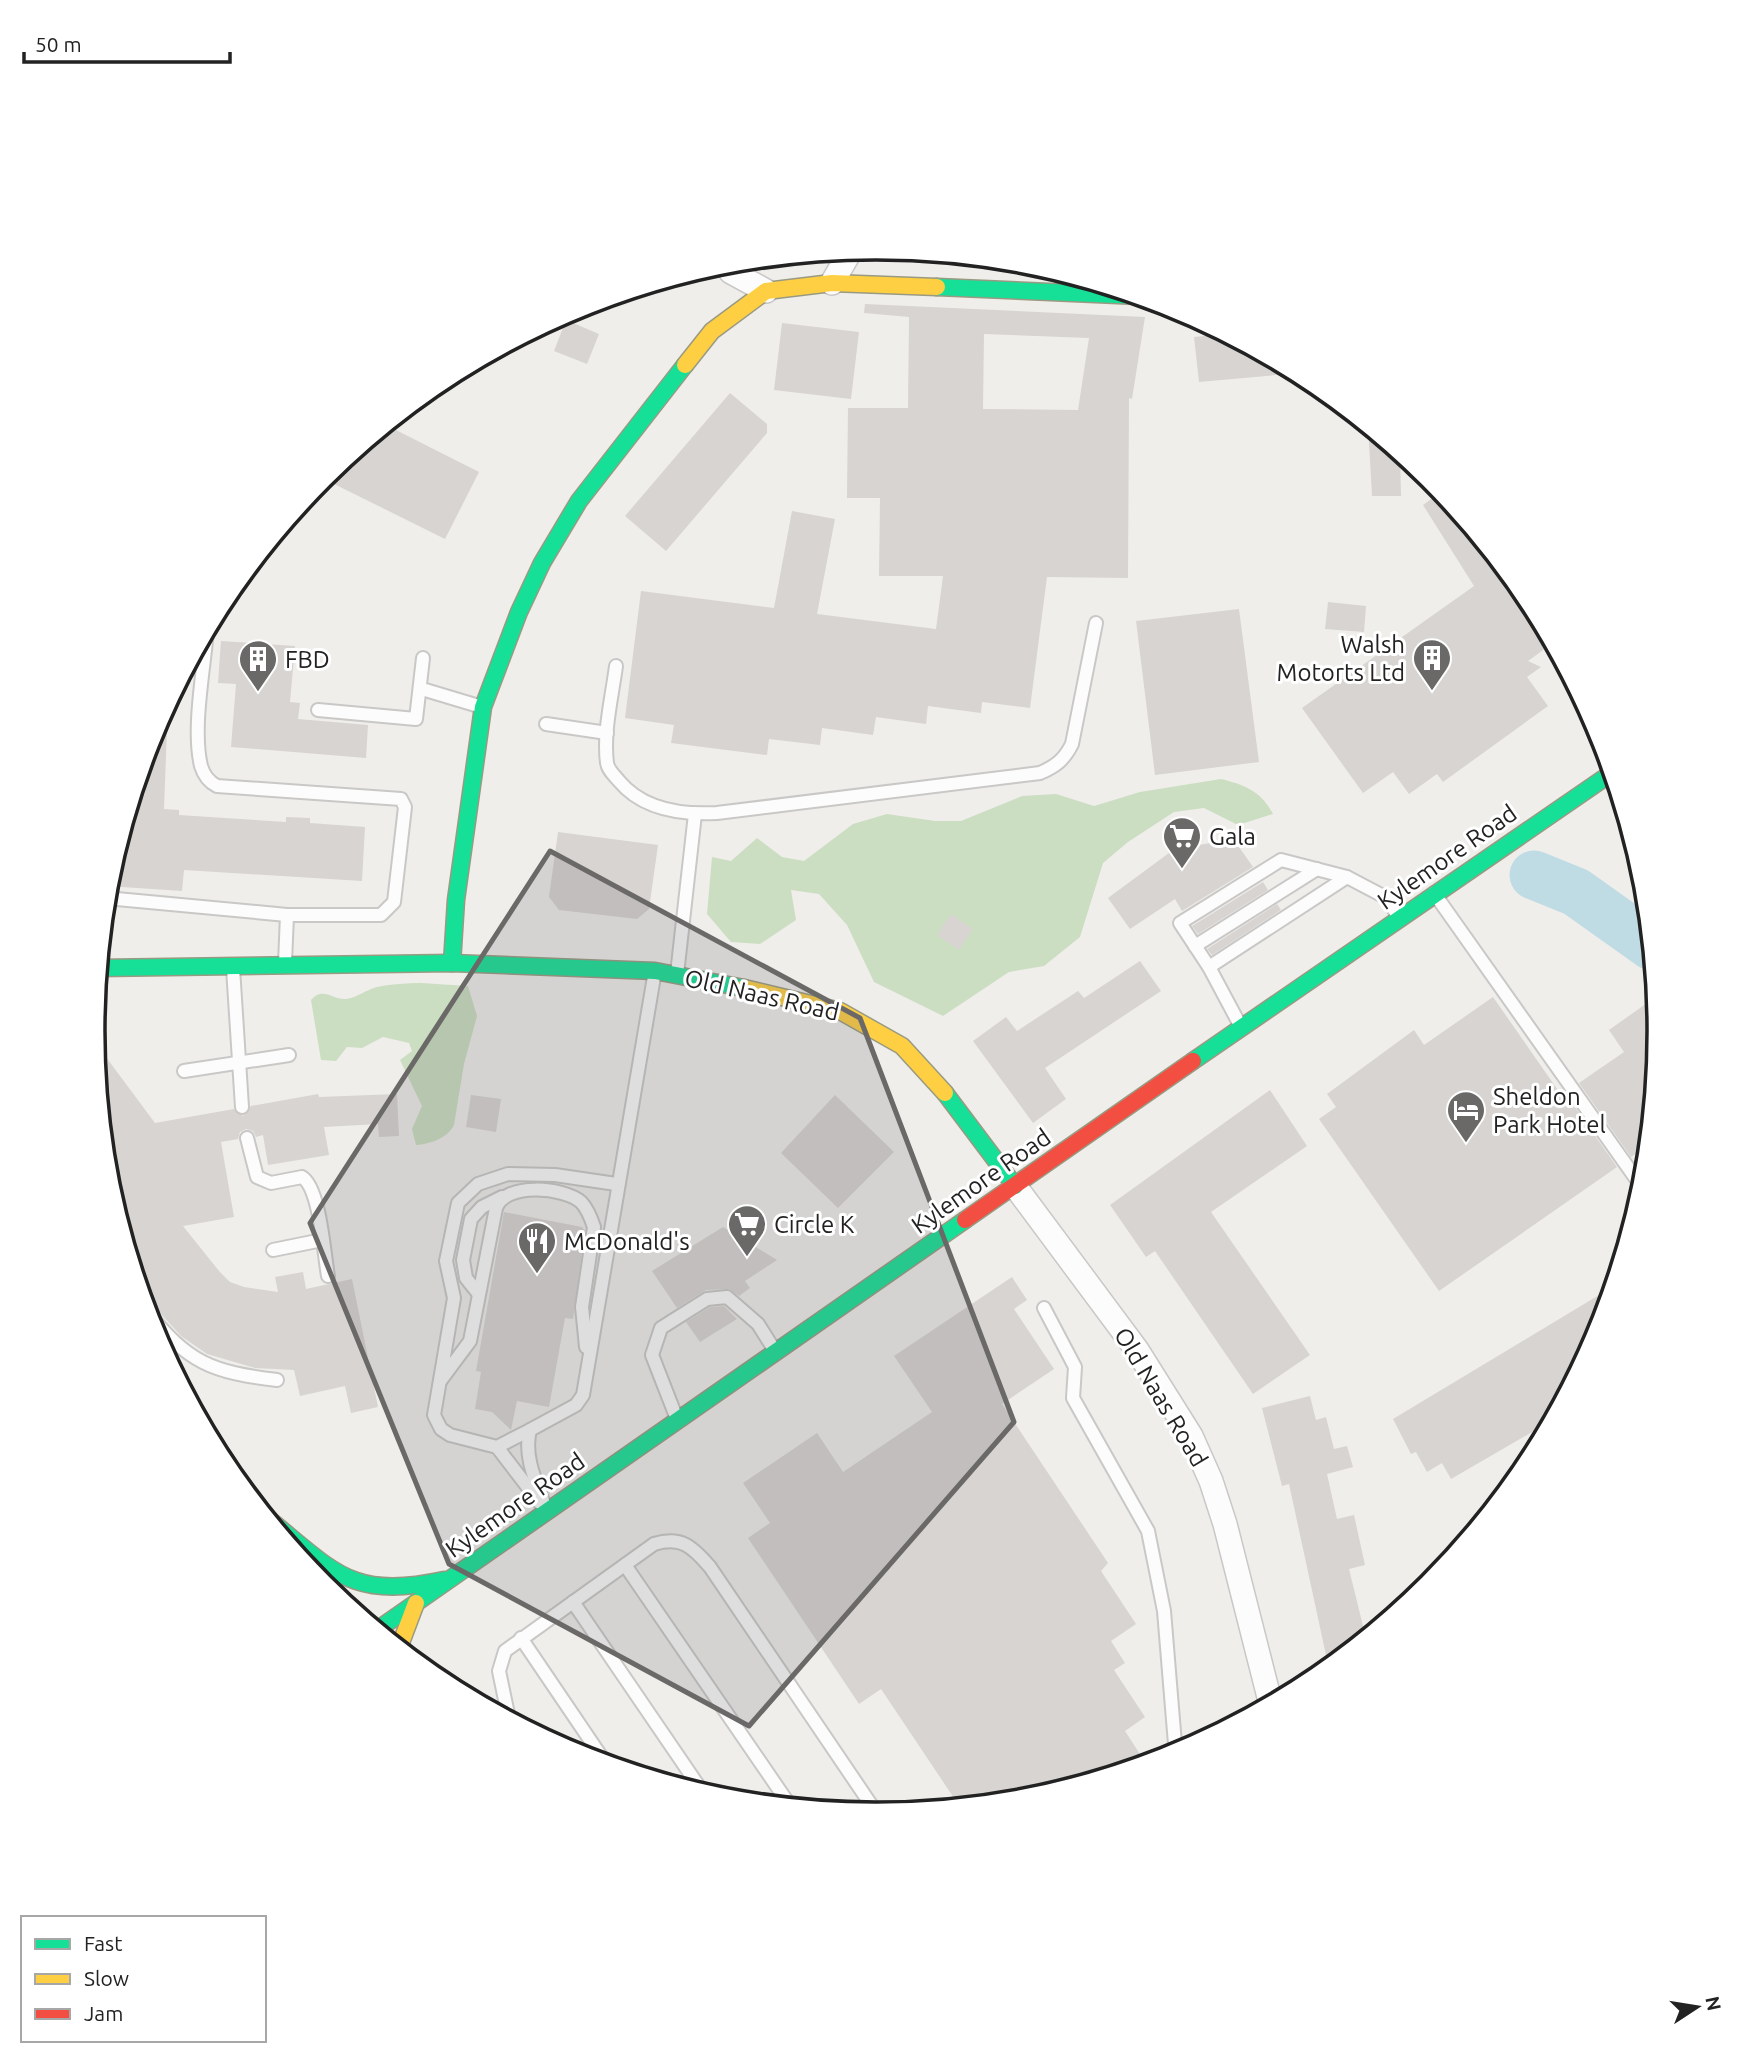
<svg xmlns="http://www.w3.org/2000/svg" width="1753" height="2063" font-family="Ubuntu,sans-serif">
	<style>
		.forest { fill: #cbdec1 }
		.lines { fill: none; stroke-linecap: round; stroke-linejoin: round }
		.river { stroke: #bfdbe3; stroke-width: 49 }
		.building { fill: #d7d4d2; fill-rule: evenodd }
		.lane-casing { stroke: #c9c8c7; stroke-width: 16 }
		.street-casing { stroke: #c9c8c7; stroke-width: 26 }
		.fast-casing { stroke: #999a82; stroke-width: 19 }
		.slow-casing { stroke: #999a82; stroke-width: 19 }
		.jam-casing { stroke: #999a82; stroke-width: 19 }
		.lane { stroke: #fdfcfc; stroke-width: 12 }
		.street { stroke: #fdfcfc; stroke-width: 23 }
		.fast { stroke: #16e098; stroke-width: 16 }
		.slow { stroke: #ffcf43; stroke-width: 16 }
		.jam { stroke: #f24e42; stroke-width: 16 }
		.marked { fill: #6a6968; fill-opacity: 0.2; stroke: #6a6968; stroke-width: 5; stroke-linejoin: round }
		.labels { text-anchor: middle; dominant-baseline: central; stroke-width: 6; stroke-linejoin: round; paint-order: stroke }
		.poi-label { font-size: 24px; fill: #222; stroke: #fff; text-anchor: start }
		.street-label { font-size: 24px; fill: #222; stroke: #fff }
		.rim { fill: none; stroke: #222; stroke-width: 3.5 }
	</style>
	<rect width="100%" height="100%" fill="#f0eeeb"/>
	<g class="forest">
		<path d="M1221 779C1245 785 1261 791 1273 814L1238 825 1204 808 1174 812 1128 842 1103 863 1080 937 1044 966 1009 972 943 1016 874 982 847 925 819 894 791 890 796 920 760 944 731 942 707 914 712 857 731 861 757 838 782 857 804 861 853 824 887 814 935 821H961L1022 796 1056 794 1094 806 1140 792Z"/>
		<path d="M421 983 468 986 477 1016 464 1064 454 1125C448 1138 430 1144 416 1145L412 1129 422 1106 400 1060 412 1051 409 1043 383 1037 362 1048 347 1047 336 1061 321 1060 311 1000C323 986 333 1000 346 999 356 998 366 990 377 987 392 984 406 983 421 983Z"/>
	</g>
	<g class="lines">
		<path class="river" d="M1534 875 1576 892 1652 946"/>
	</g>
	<g class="building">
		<path d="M865 304 1145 317 1132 399 1129 398 1128 578 1047 577 1030 708 982 702 981 713 928 706 926 724 876 717 873 735 822 728 820 745 769 739 767 755 671 743 674 725 625 718 641 591 774 608 792 511 835 519 817 614 936 629 943 576H879L880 498H847L848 408H908L909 317 864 313ZM984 334 1089 338 1078 410 983 409Z"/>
		<path d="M566 320 599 334 587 364 554 351Z"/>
		<path d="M782 323 859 332 851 399 774 390Z"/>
		<path d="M1226 334 1245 344 1299 373 1199 382 1194 337Z"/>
		<path d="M730 393 767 424V433L666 551 625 516Z"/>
		<path d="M386 425 479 472 445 539 322 478Z"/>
		<path d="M1368 425 1400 453 1401 496H1372Z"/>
		<path d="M1442 491 1528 596 1553 643 1528 661 1541 667 1527 677 1548 706 1443 782 1437 774 1409 794 1393 772 1363 793 1302 708 1474 586 1423 505Z"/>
		<path d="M1328 602 1366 606 1364 632 1325 629Z"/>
		<path d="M1239 609 1259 762 1155 775 1136 621Z"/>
		<path d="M221 641 295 646 290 702 300 703 298 719 368 725 366 758 231 747 236 684 218 683Z"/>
		<path d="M168 702 164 809 179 810V815L286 822V817L310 818V823L365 827 362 881 184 870 182 891 107 886 153 731Z"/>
		<path d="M558 832 658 845 649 909 637 919 559 910 549 897Z"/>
		<path d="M1210 843 1239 847 1253 867 1182 911 1175 899 1130 929 1108 898 1173 850Z"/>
		<path d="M1263 882 1268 890 1198 934 1192 926Z"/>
		<path d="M1277 904 1281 910 1212 955 1207 949Z"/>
		<path d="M951 914 973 929 959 950 937 935Z"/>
		<path d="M1140 961 1161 991 1045 1068 1066 1099 1033 1123 973 1041 1006 1017 1017 1031 1078 991 1084 998Z"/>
		<path d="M1657 996 1660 1032 1649 1145 1631 1157 1579 1083 1624 1052 1609 1030Z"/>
		<path d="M1493 997 1562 1096 1565 1093 1617 1167 1439 1291 1319 1119 1336 1107 1327 1094 1414 1030 1424 1045Z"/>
		<path d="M94 1041 155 1123 234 1109 243 1116 251 1106 318 1094 319 1097 397 1094 399 1136 379 1137 378 1124 324 1127 329 1155 268 1165 263 1135 256 1137 253 1131 246 1129 240 1132 238 1139 221 1142 234 1217 183 1226 219 1271 230 1282 244 1287 278 1292 275 1277 303 1272 306 1289 352 1279 378 1407 351 1413 345 1386 300 1396 294 1370 255 1368 207 1354 181 1336 152 1304 143 1301 108 1184Z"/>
		<path d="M1270 1090 1307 1146 1211 1212 1310 1355 1253 1394 1155 1251 1146 1257 1110 1205Z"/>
		<path d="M471 1095 501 1099 496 1132 466 1127Z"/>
		<path d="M835 1095 894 1152 838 1208 781 1153Z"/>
		<path d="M504 1212 582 1227 585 1231 573 1319 565 1318 549 1407 517 1401 511 1430 492 1412 475 1409 481 1372 476 1371Z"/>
		<path d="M723 1227 777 1260 745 1281 750 1288 739 1296 729 1289 706 1290 677 1308 652 1271Z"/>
		<path d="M1012 1277 1027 1300 1014 1309 1054 1369 1002 1404 1108 1563 1101 1571 1136 1624 1111 1641 1125 1663 1114 1670 1145 1717 1125 1731 1147 1765 1029 1800 960 1807 881 1689 859 1704 748 1538 770 1523 743 1483 817 1433 843 1472 932 1412 894 1356Z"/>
		<path d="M1614 1286 1600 1332 1553 1420 1451 1479 1442 1463 1427 1472 1416 1452 1411 1454 1393 1419Z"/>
		<path d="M724 1306 737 1319 700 1342 686 1322 710 1307Z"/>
		<path d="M1310 1396 1316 1420 1326 1417 1334 1449 1347 1446 1353 1467 1327 1474 1337 1519 1354 1515 1365 1565 1349 1569 1366 1638 1329 1669 1289 1484 1282 1486 1262 1408Z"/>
	</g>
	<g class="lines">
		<defs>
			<g id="lane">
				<path d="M1556 651 1558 652"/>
				<path d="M616 666C612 697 603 732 607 763 608 770 614 775 619 781 643 810 681 815 717 813L1040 773C1056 766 1064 760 1072 744L1096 623"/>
				<path d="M422 689 482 707"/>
				<path d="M318 710 416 719 423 658"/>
				<path d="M546 724 607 733"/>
				<path d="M1434 893 1644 1190"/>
				<path d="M106 898 287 915H381L394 902 405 807 401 799 217 786C209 782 204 776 201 766 192 728 204 670 207 630"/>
				<path d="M1195 946 1317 869"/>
				<path d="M285 963 287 915"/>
				<path d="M1209 967 1347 877"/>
				<path d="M233 968 242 1107"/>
				<path d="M677 974 695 814"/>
				<path d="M1240 1025 1209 967 1180 923 1281 860 1347 877 1385 897 1399 917"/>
				<path d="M184 1071 289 1055"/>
				<path d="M247 1138 257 1177 271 1183 302 1177C320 1188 324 1254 328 1276"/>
				<path d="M273 1250 322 1240"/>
				<path d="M478 1293 466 1278 463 1260 471 1219 482 1207 502 1197"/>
				<path d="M1044 1308 1075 1367 1073 1398 1148 1531 1164 1611 1176 1756"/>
				<path d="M146 1310C188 1363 211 1372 277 1380"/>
				<path d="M441 1380 470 1341 496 1208C505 1182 564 1187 581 1202 587 1208 591 1218 594 1227L582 1307 586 1347"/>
				<path d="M677 1419 652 1355 661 1328 707 1299 727 1297 758 1324 775 1351"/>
				<path d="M497 1447 530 1430"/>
				<path d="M540 1503 497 1447 450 1435 441 1429 434 1415 454 1298 446 1261 458 1203 478 1184 508 1174 555 1175 616 1184"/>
				<path d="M546 1509C537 1484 523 1457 530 1430L576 1405 583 1395 655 971"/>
				<path d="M625 1565 791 1807"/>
				<path d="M573 1602 704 1794"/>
				<path d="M521 1638 607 1765"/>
				<path d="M509 1719 499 1671 505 1651 654 1544C681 1536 692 1546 710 1567L878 1815"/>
			</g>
			<g id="street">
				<path d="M724 263 731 272 766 291"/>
				<path d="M832 283 851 250"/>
				<path d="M1015 1186 1137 1350 1191 1436 1211 1481 1225 1524 1271 1705"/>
			</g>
			<g id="fast">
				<path d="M937 287 1140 296"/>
				<path d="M452 963 456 900 483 707 519 612 542 563 579 501 685 365"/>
				<path d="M99 968 452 963 655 971 744 988"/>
				<path d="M1193 1061 1613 772"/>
				<path d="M945 1093 1015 1186"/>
				<path d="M266 1517C335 1572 350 1600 444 1580"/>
				<path d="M377 1630 965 1220"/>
			</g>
			<g id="slow">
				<path d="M685 365 712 331 766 291 832 283 937 287"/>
				<path d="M744 988 840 1011 902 1046 945 1093"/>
				<path d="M399 1648 416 1603"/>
			</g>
			<path id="jam" d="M965 1220 1193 1061"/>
		</defs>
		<use href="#lane" class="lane-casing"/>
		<use href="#street" class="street-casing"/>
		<use href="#fast" class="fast-casing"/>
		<use href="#slow" class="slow-casing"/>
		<use href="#jam" class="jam-casing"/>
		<use href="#lane" class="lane"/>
		<use href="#street" class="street"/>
		<use href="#fast" class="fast"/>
		<use href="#slow" class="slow"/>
		<use href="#jam" class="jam"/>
	</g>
	<path class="marked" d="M550 851 860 1018 1014 1422 749 1726 449 1564 310 1223Z"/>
	<defs>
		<symbol id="building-pin" viewBox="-11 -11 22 30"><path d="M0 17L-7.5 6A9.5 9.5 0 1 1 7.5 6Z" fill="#6a6968" stroke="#fff"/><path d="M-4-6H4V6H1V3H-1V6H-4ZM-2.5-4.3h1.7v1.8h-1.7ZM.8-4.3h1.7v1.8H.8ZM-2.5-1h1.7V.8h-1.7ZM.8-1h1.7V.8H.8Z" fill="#fff"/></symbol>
		<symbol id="supermarket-pin" viewBox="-11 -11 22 30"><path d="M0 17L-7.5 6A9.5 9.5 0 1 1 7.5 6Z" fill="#6a6968" stroke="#fff"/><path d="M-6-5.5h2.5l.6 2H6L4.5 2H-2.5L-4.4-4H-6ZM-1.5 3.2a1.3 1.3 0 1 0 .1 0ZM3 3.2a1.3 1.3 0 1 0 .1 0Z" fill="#fff"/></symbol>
		<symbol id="hotel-pin" viewBox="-11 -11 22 30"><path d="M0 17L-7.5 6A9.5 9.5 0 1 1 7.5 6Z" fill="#6a6968" stroke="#fff"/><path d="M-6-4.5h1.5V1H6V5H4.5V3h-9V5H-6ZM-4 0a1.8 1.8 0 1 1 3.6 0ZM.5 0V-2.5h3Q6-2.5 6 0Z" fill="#fff"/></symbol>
		<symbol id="restaurant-pin" viewBox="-11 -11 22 30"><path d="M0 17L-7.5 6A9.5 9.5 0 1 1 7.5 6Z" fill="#6a6968" stroke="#fff"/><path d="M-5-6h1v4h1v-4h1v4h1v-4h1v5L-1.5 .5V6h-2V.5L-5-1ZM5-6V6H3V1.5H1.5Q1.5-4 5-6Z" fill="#fff"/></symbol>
	</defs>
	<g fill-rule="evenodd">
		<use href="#building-pin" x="1410" y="636" width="44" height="60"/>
		<use href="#building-pin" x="236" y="637" width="44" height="60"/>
		<use href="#supermarket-pin" x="1160" y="814" width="44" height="60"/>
		<use href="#hotel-pin" x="1444" y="1088" width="44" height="60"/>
		<use href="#supermarket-pin" x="725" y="1202" width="44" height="60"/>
		<use href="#restaurant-pin" x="515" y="1219" width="44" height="60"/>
	</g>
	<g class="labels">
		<g class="poi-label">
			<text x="1405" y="644" text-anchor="end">Walsh<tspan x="1405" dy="28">Motorts Ltd</tspan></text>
			<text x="285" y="659">FBD</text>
			<text x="1209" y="836">Gala</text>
			<text x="1493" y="1096">Sheldon<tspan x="1493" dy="28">Park Hotel</tspan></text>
			<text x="774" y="1224">Circle K</text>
			<text x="564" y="1241">McDonald's</text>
		</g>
		<g class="street-label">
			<text transform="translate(1447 857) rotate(-35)">Kylemore Road</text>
			<text transform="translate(762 995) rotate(13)">Old Naas Road</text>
			<text transform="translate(981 1181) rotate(-35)">Kylemore Road</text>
			<text transform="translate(1161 1397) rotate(59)">Old Naas Road</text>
			<text transform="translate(515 1505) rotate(-35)">Kylemore Road</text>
		</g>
	</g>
	<path d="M0 0H1753V2063H0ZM105 1031a771 771 0 1 1 1542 0a771 771 0 1 1-1542 0Z" fill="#fff" fill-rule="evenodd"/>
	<path class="rim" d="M105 1031a771 771 0 1 1 1542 0a771 771 0 1 1-1542 0Z"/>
	<rect x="21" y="1916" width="245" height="126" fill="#ffffff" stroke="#a7a7a7" stroke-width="2"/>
	<rect x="35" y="1939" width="35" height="10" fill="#16e098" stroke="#a7a7a7" stroke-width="2"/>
	<text x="84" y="1951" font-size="21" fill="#222222">Fast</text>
	<rect x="35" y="1974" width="35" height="10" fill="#ffcf43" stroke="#a7a7a7" stroke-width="2"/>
	<text x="84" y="1986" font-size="21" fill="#222222">Slow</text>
	<rect x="35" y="2009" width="35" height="10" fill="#f24e42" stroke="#a7a7a7" stroke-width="2"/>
	<text x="84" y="2021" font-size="21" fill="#222222">Jam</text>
	<g transform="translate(1697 2007) rotate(78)" stroke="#ffffff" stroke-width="5" paint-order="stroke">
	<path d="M0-5L12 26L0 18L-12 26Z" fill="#222222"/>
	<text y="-10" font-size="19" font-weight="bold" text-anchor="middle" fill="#222222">N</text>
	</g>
	<path d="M24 52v10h206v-10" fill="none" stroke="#222222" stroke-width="3.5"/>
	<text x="35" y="52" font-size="21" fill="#222222" stroke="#ffffff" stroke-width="5" paint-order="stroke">50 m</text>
</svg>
